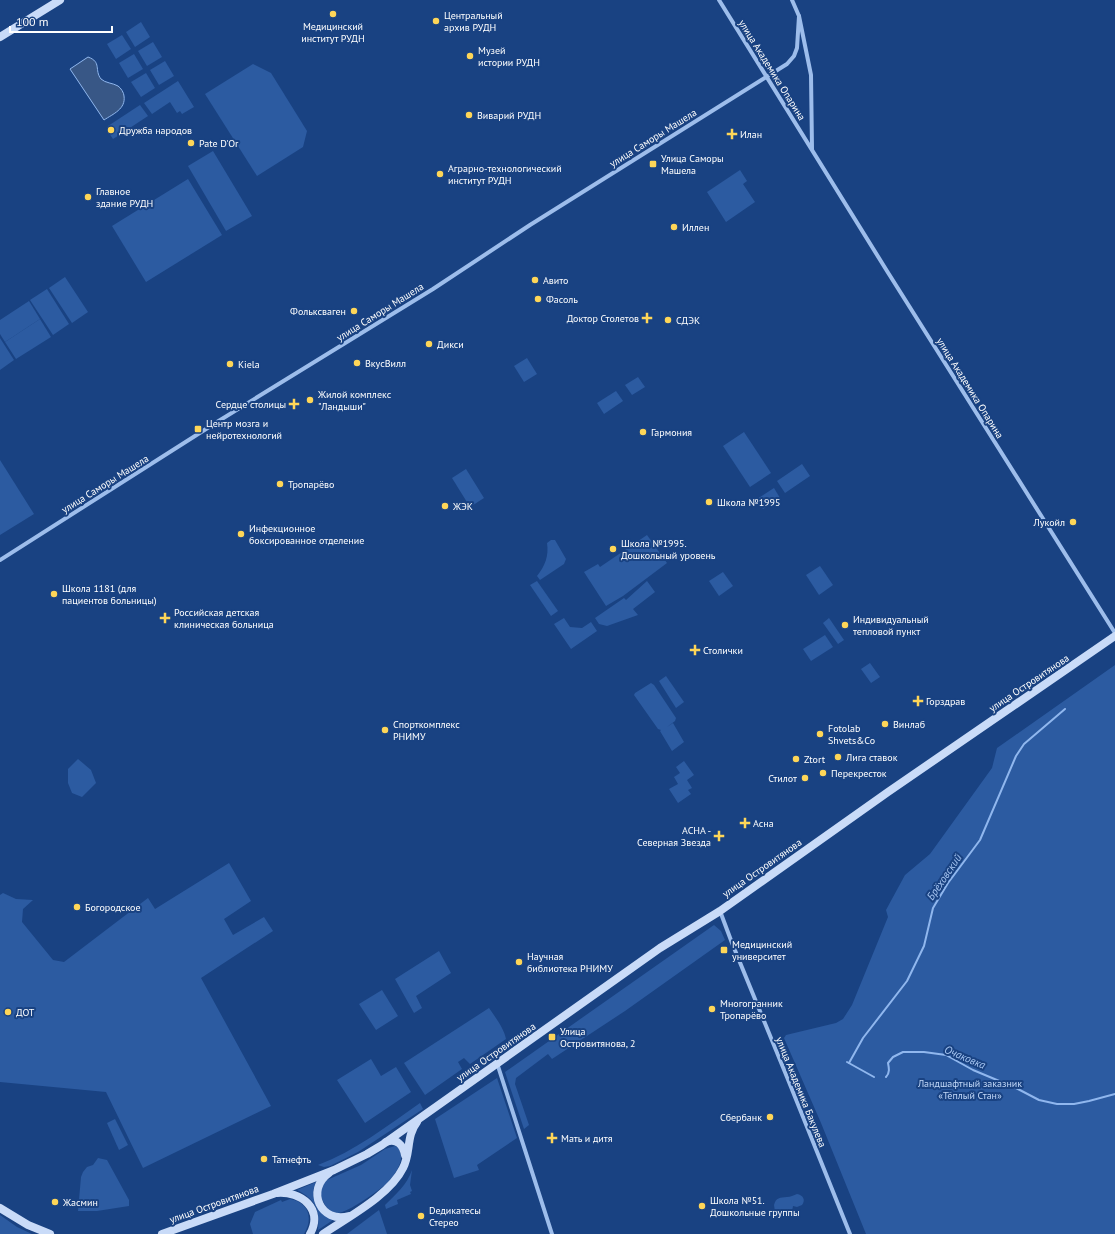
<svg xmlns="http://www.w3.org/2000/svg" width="1115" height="1234" font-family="'PT Sans',sans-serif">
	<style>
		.green { fill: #2c5ba1 }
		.water { fill: #385786; stroke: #90b7ee }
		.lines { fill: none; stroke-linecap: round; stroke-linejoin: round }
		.stream { stroke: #90b7ee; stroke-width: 2 }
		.street { stroke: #9dbdeb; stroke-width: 4 }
		.secondary { stroke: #c9dbf8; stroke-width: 8 }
		.poi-dot { fill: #fed658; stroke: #194282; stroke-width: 1.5 }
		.labels { text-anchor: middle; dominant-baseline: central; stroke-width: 4; stroke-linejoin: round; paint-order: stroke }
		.poi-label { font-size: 10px; fill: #fff; stroke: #194282; text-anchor: start }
		.street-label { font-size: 10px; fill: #fff; stroke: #194282 }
		.park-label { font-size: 10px; fill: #c2d8f8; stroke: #194282 }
		.water-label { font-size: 11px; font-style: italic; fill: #a8c7f3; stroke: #194282 }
	</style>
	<rect width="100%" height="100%" fill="#194282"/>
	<g class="green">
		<path d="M141 22 150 37 135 47 126 32Z"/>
		<path d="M122 35 131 49 116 59 107 44Z"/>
		<path d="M153 42 162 57 147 66 138 51Z"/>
		<path d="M134 54 143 69 128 78 119 63Z"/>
		<path d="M165 61 174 76 159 85 150 70Z"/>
		<path d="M253 64 271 73 307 131 303 147 257 176 205 94Z"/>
		<path d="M146 73 155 88 141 97 131 82Z"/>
		<path d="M178 81 194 107 182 114 180 111 177 113 170 102 152 114 144 103Z"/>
		<path d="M140 105 148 116 113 139 107 130 108 126Z"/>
		<path d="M213 151 252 216 226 231 188 166Z"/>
		<path d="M740 170 747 181 743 184 755 202 726 222 707 192Z"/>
		<path d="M188 179 222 235 146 282 112 226Z"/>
		<path d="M65 277 88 312 72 323 49 288Z"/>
		<path d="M47 289 69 324 53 335 30 300Z"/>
		<path d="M29 301 40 319 5 342 0 334V320Z"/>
		<path d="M40 319 51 337 16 359 5 342Z"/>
		<path d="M0 338 14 360 0 370Z"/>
		<path d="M527 358 537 374 524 382 514 366Z"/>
		<path d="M638 377 645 387 632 395 625 385Z"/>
		<path d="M616 391 623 401 604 414 597 403Z"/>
		<path d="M744 432 771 473 750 487 723 446Z"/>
		<path d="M0 460 34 514 0 535Z"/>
		<path d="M802 464 810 476 785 493 777 481Z"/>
		<path d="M466 469 484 498 470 507 452 478Z"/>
		<path d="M774 488 780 498 763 509 757 499Z"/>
		<path d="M647 535 667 563 623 596 606 606 584 572 598 564 600 567Z"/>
		<path d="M551 540H555L566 559 564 564 540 580 537 576C545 566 549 556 547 543Z"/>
		<path d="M820 566 833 585 819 595 806 575Z"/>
		<path d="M723 572 733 586 719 596 709 581Z"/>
		<path d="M537 581 558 611 551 616 530 585Z"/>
		<path d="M647 581 655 592 633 609 638 615 607 626 599 624 595 618 624 598 626 600Z"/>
		<path d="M564 618 570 627 582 628 591 622 597 631 571 649 554 624Z"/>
		<path d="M829 618 844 640 838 644 823 623Z"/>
		<path d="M825 635 833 647 811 661 803 649Z"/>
		<path d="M870 663 880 677 871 683 861 669Z"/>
		<path d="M1115 665V1234H866L821 1123 784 1038 786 1035 836 1023 843 1019 852 1005 888 917 886 910 905 875 930 854 992 768 997 748Z"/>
		<path d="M666 676 684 702 676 708 659 681Z"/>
		<path d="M651 683 654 685 676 718 675 721 667 727 673 723 684 742 672 751 660 731 661 730 658 729 634 695 635 693Z"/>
		<path d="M78 759 91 770 96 783 82 797 72 793 68 783V769Z"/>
		<path d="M684 761 694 775 687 780 692 788 688 790 691 794 678 803 669 789 678 784 674 777 680 773 676 767Z"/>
		<path d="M229 863 251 901 224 919 233 935 264 917 273 931 201 978 271 1106 143 1168 106 1092 0 1082V895L3 893 16 899 33 900 23 909 22 922 53 960 64 962 148 898 155 909Z"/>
		<path d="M714 925 721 931 725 940 625 1011 552 1059 548 1054 516 1078 515 1084 529 1125 524 1129 505 1072Z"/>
		<path d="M439 951 451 973 416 996 422 1008 414 1013 395 979Z"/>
		<path d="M382 990 398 1016 376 1030 359 1004Z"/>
		<path d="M489 1008C495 1017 504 1028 506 1039L470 1064 464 1058 458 1062 462 1069 425 1095 404 1063Z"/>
		<path d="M509 1042 507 1049 481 1067 479 1065 470 1071 468 1069Z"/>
		<path d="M371 1059 381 1076 396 1067 411 1092 365 1123 337 1080Z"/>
		<path d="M497 1078 517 1138 477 1165 479 1170 454 1178 435 1119Z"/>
		<path d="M420 1103 423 1109 358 1152 330 1166 324 1167 318 1165C355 1151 387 1126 420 1103Z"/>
		<path d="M115 1119 128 1145 119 1150 107 1123Z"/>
		<path d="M395 1146 398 1147C400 1151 402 1155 401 1159 400 1167 393 1177 387 1183 380 1190 346 1214 337 1213 327 1212 323 1202 320 1194L324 1183 327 1180 361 1165 385 1149Z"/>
		<path d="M98 1158 107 1160 129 1200V1206L97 1211H78L81 1177 83 1172 87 1167 93 1165Z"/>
		<path d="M412 1170 410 1185 412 1191 410 1192 411 1194 397 1200 398 1204 386 1209 385 1205C396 1194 407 1185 412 1170Z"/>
		<path d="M316 1182C314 1186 313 1191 313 1195 314 1202 327 1217 333 1220L318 1230C320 1209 316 1200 297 1190Z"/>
		<path d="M797 1194C803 1195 806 1200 802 1205L797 1207 793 1206C792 1216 783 1220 775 1212L774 1205C776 1197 780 1198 787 1197 790 1197 794 1195 797 1194Z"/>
		<path d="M290 1199C308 1202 314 1218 304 1234H253L250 1224 255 1212 281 1200 282 1202Z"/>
		<path d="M379 1210 387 1234H347Z"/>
		<path d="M0 1215 17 1227 32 1234H0Z"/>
	</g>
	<path class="water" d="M88 57C102 62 94 70 101 79 105 83 113 83 118 86 121 88 124 93 124 96 126 109 113 114 104 120L70 69Z"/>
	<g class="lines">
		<g class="stream">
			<path d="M847 1062 874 1077"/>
			<path d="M849 1063 863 1038 907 981 924 946 933 908 948 883 980 840 1016 756 1024 744 1065 709"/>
			<path d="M886 1077C890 1073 889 1068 888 1063L893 1057 903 1052H924L946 1055 973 1070 1016 1088 1039 1100 1057 1104H1074L1089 1101 1115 1094"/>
		</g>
		<g class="street">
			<path d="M719 0 887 271 1115 633"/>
			<path d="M792 0 799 16 811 75 812 149"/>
			<path d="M0 560 217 422 433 289 530 225 787 64 794 56 797 48 799 16"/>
			<path d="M720 911 732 943 787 1077 850 1234"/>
			<path d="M497 1063 552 1234"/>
		</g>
		<g class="secondary">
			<path d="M0 37 60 0"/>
			<path d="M386 1142C397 1138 403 1145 405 1155"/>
			<path d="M329 1173C305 1190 321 1224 349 1216"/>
			<path d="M277 1193C301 1191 324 1209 310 1234"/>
			<path d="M0 1208 28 1225 50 1234"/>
			<path d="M162 1234 273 1194 334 1170 367 1154 382 1145 660 948 720 911 888 792 1115 636"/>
			<path d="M323 1234C348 1217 390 1195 403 1168 411 1153 406 1136 417 1122"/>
		</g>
	</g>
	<g class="poi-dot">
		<circle cx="333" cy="14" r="4"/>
		<circle cx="436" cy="21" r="4"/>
		<circle cx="470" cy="56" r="4"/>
		<circle cx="469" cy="115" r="4"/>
		<circle cx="111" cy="130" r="4"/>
		<path d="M730 128h4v4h4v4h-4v4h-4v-4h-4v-4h4z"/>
		<circle cx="191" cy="143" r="4"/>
		<rect x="649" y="160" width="8" height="8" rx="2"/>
		<circle cx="440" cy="174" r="4"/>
		<circle cx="88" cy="197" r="4"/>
		<circle cx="674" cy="227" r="4"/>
		<circle cx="535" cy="280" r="4"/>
		<circle cx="538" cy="299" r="4"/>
		<circle cx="354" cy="311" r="4"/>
		<path d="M645 312h4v4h4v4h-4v4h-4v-4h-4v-4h4z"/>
		<circle cx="668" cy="320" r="4"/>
		<circle cx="429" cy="344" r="4"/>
		<circle cx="357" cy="363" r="4"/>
		<circle cx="230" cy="364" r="4"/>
		<circle cx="310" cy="400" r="4"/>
		<path d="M292 398h4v4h4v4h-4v4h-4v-4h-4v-4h4z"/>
		<rect x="194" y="425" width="8" height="8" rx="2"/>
		<circle cx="643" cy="432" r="4"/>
		<circle cx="280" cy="484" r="4"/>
		<circle cx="709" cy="502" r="4"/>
		<circle cx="445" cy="506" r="4"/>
		<circle cx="1073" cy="522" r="4"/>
		<circle cx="241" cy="534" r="4"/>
		<circle cx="613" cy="549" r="4"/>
		<circle cx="54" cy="594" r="4"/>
		<path d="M163 612h4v4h4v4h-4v4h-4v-4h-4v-4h4z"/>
		<circle cx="845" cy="625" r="4"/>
		<path d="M693 644h4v4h4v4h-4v4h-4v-4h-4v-4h4z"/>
		<path d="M916 695h4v4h4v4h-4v4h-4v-4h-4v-4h4z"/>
		<circle cx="885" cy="724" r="4"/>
		<circle cx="385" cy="730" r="4"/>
		<circle cx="820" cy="734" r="4"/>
		<circle cx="838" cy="757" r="4"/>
		<circle cx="796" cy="759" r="4"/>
		<circle cx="823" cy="773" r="4"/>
		<circle cx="805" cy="778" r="4"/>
		<path d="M743 817h4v4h4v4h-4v4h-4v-4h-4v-4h4z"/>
		<path d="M717 830h4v4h4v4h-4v4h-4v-4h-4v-4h4z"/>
		<circle cx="77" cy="907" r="4"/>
		<rect x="720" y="946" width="8" height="8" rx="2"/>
		<circle cx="519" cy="962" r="4"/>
		<circle cx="712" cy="1009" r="4"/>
		<circle cx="8" cy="1012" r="4"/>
		<rect x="548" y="1033" width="8" height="8" rx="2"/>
		<circle cx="770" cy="1117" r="4"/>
		<path d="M550 1132h4v4h4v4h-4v4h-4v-4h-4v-4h4z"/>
		<circle cx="264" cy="1159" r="4"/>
		<circle cx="55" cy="1202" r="4"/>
		<circle cx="702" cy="1206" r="4"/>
		<circle cx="421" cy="1216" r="4"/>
	</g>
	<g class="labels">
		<g class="poi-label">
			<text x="444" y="15">Центральный<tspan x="444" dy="12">архив РУДН</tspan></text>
			<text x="333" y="26" text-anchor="middle">Медицинский<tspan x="333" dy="12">институт РУДН</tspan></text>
			<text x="478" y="50">Музей<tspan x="478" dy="12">истории РУДН</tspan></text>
			<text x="477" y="115">Виварий РУДН</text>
			<text x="119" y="130">Дружба народов</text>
			<text x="740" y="134">Илан</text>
			<text x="199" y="143">Pate D'Or</text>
			<text x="661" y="158">Улица Саморы<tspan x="661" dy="12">Машела</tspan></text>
			<text x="448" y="168">Аграрно-технологический<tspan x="448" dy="12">институт РУДН</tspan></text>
			<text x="96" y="191">Главное<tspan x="96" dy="12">здание РУДН</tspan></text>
			<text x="682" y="227">Иллен</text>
			<text x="543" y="280">Авито</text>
			<text x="546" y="299">Фасоль</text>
			<text x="346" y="311" text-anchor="end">Фольксваген</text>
			<text x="639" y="318" text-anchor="end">Доктор Столетов</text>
			<text x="676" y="320">СДЭК</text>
			<text x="437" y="344">Дикси</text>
			<text x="365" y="363">ВкусВилл</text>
			<text x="238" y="364">Kiela</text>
			<text x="318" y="394">Жилой комплекс<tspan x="318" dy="12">"Ландыши"</tspan></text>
			<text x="286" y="404" text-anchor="end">Сердце столицы</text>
			<text x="206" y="423">Центр мозга и<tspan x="206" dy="12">нейротехнологий</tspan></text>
			<text x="651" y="432">Гармония</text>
			<text x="288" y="484">Тропарёво</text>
			<text x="717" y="502">Школа №1995</text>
			<text x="453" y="506">ЖЭК</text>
			<text x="1065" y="522" text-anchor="end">Лукойл</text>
			<text x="249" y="528">Инфекционное<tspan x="249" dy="12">боксированное отделение</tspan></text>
			<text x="621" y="543">Школа №1995.<tspan x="621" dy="12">Дошкольный уровень</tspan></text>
			<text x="62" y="588">Школа 1181 (для<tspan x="62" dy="12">пациентов больницы)</tspan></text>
			<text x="174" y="612">Российская детская<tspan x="174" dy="12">клиническая больница</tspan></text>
			<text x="853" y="619">Индивидуальный<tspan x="853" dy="12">тепловой пункт</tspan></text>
			<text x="703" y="650">Столички</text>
			<text x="926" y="701">Горздрав</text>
			<text x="393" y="724">Спорткомплекс<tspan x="393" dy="12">РНИМУ</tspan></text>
			<text x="893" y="724">Винлаб</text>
			<text x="828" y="728">Fotolab<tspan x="828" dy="12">Shvets&amp;Co</tspan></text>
			<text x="846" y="757">Лига ставок</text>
			<text x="804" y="759">Ztort</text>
			<text x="831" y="773">Перекресток</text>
			<text x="797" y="778" text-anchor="end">Стилот</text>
			<text x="753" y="823">Асна</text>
			<text x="711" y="830" text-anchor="end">АСНА -<tspan x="711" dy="12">Северная Звезда</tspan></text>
			<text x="85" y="907">Богородское</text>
			<text x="732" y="944">Медицинский<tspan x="732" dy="12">университет</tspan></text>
			<text x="527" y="956">Научная<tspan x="527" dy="12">библиотека РНИМУ</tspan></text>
			<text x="720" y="1003">Многогранник<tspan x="720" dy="12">Тропарёво</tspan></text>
			<text x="16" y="1012">ДОТ</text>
			<text x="560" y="1031">Улица<tspan x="560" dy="12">Островитянова, 2</tspan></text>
			<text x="762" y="1117" text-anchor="end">Сбербанк</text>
			<text x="561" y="1138">Мать и дитя</text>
			<text x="272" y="1159">Татнефть</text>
			<text x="710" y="1200">Школа №51.<tspan x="710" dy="12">Дошкольные группы</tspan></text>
			<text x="63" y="1202">Жасмин</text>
			<text x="429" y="1210">Dедикатесы<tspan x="429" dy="12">Стерео</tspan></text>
		</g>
		<g class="street-label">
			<text transform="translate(772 70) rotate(58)">улица Академика Опарина</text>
			<text transform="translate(653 138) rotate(-32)">улица Саморы Машела</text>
			<text transform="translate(380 312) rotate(-32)">улица Саморы Машела</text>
			<text transform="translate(970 388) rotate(58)">улица Академика Опарина</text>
			<text transform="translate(105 484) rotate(-32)">улица Саморы Машела</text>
			<text transform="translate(1029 683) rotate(-34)">улица Островитянова</text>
			<text transform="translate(762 868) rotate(-35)">улица Островитянова</text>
			<text transform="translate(496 1052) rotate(-35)">улица Островитянова</text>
			<text transform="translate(801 1092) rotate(68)">улица Академика Бакулева</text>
			<text transform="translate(214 1204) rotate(-20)">улица Островитянова</text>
		</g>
		<g class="park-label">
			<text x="970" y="1083">Ландшафтный заказник<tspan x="970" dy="12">«Тёплый Стан»</tspan></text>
		</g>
		<g class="water-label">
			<text transform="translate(944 877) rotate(-56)">Брёховский</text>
			<text transform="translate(965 1057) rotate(23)">Очаковка</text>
		</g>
	</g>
	<path d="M10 26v6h102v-6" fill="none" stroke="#ffffff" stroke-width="2"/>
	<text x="16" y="26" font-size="12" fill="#ffffff" stroke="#194282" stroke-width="3" paint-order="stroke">100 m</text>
</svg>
